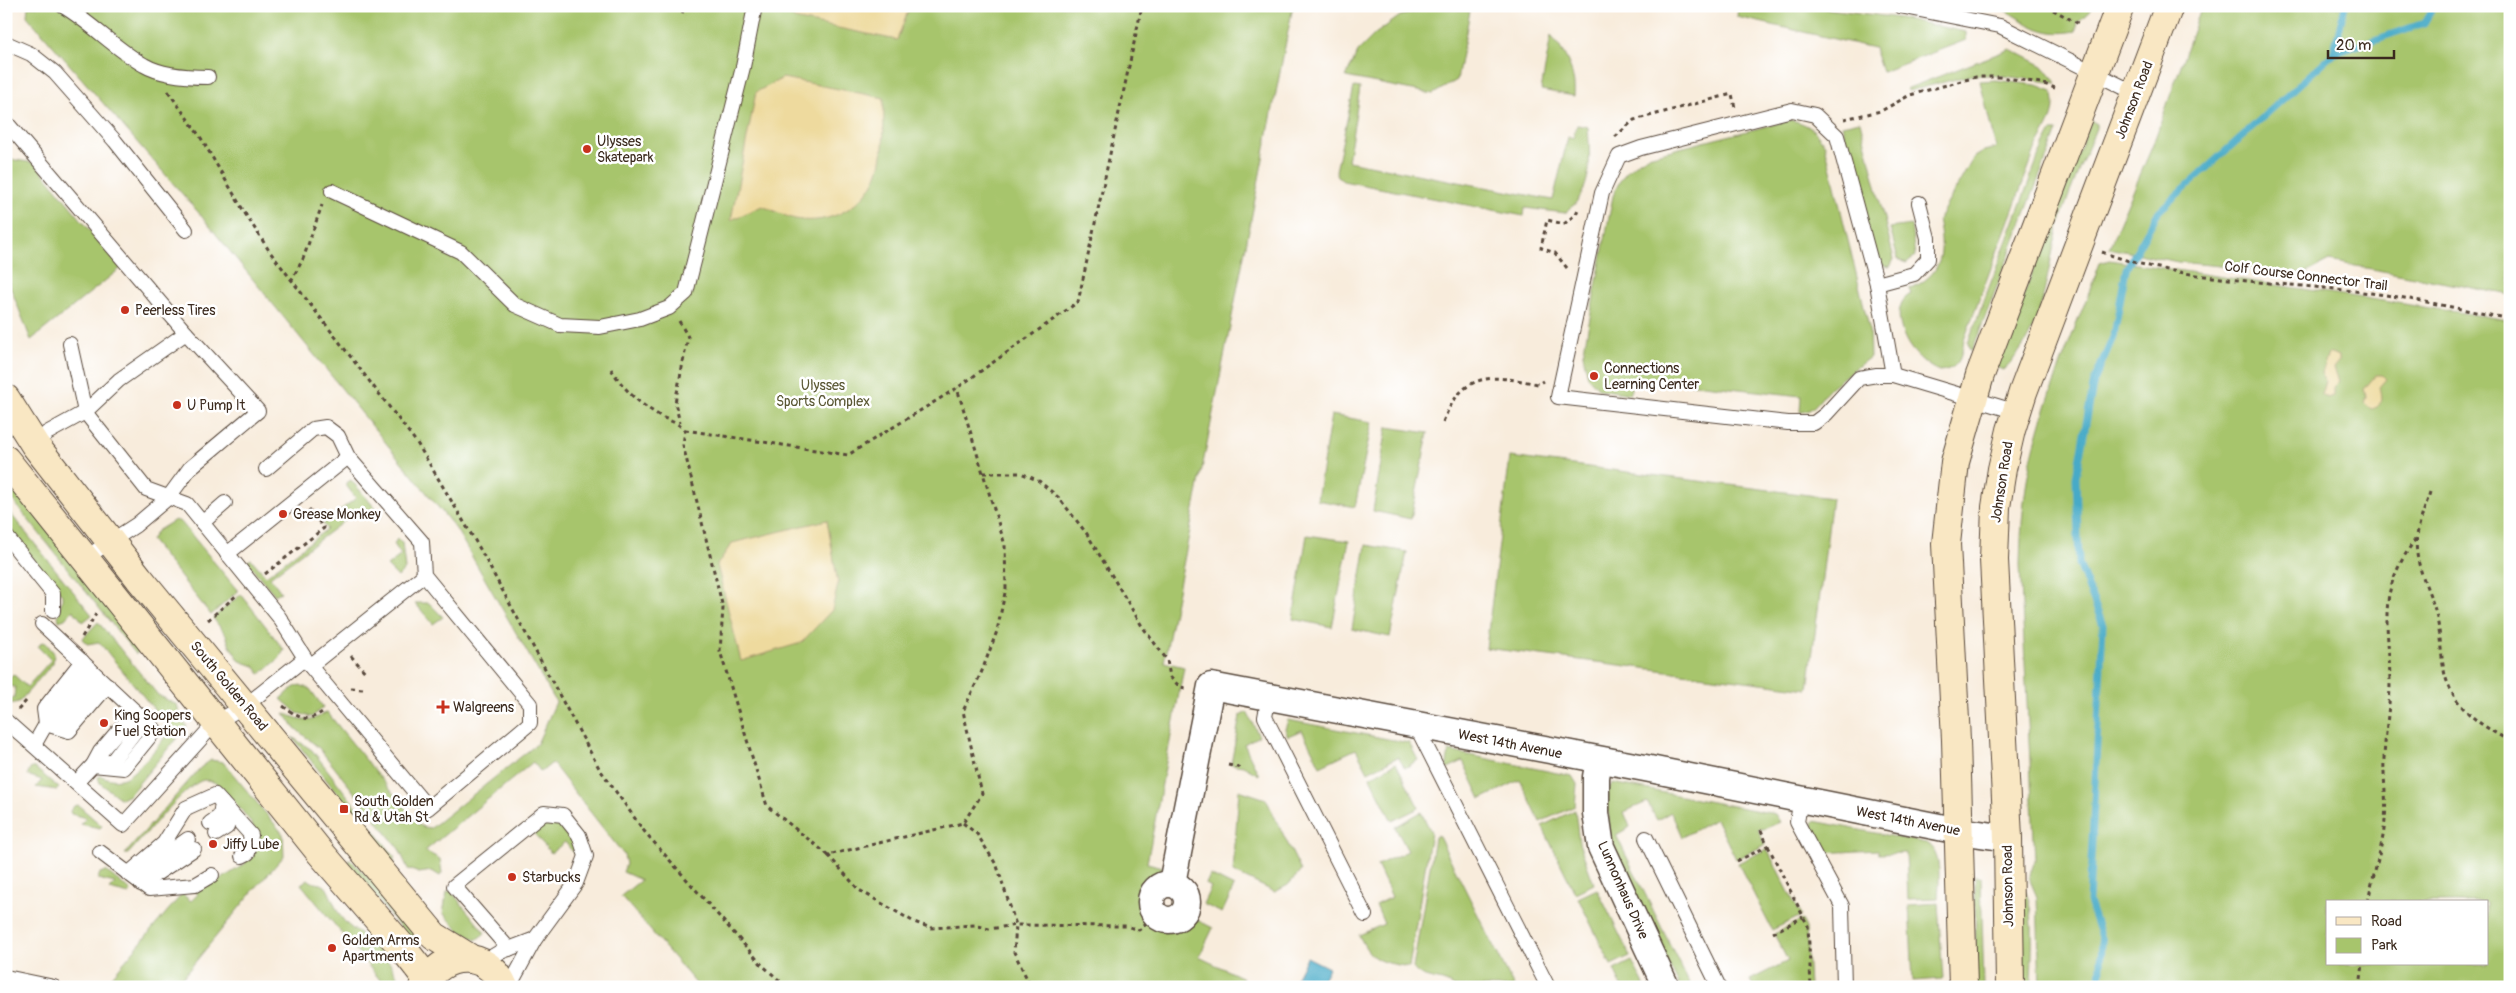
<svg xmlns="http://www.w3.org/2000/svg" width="2516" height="993" font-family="Pangolin,sans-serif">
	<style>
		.green { fill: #a7c56c; stroke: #717845; fill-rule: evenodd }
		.sand { fill: #eeda9e; stroke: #94825e }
		.water { fill: #47aac7; stroke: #416a72 }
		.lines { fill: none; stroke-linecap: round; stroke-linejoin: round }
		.stream { stroke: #47aac7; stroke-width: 7 }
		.service-casing { stroke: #57473a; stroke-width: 16 }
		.minor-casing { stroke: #57473a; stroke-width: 29 }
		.secondary-casing { stroke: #57473a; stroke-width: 30 }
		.path { stroke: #57473a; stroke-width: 3; stroke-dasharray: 4 4; stroke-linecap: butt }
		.service { stroke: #fff; stroke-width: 14 }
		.minor { stroke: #fff; stroke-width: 26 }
		.secondary { stroke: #f9e7c3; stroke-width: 28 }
		.poi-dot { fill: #c8321e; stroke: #fff; stroke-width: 2 }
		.labels { text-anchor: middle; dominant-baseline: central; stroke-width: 5; stroke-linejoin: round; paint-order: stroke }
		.street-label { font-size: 14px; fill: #3b2a1e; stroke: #fff }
		.poi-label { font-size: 14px; fill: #3b2a1e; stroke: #fff; text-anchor: start }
		.park-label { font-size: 14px; fill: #5b5835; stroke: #fff }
	</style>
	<rect width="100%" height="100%" fill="#fff"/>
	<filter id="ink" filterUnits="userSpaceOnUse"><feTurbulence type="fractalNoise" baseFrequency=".02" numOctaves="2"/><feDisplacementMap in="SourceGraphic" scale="10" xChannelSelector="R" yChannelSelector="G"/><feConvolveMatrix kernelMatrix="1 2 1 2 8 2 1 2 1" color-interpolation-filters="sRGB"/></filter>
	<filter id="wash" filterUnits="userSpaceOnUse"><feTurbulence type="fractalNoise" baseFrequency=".0096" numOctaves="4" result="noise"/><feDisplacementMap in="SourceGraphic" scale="20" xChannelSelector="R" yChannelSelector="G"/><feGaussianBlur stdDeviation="1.12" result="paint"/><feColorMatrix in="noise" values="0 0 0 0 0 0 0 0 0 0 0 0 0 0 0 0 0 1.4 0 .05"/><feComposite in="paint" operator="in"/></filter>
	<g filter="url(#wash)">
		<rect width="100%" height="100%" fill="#f8ecdc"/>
		<g class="green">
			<path d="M28 6H1293L1164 662 1184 667 1147 863 1163 867C1158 876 1146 878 1141 889 1128 921 1167 945 1193 918L1213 928 1199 957 1243 978 1238 987H699L621 896 641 880 623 872 626 864 624 855 552 763 541 772 533 762 425 851 440 859 442 873 440 876 432 871 419 873 408 869 399 849 319 748 295 728 284 713C302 721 310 723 327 712L418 824 423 827 431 828 537 744 556 702 456 529 198 212 27 16Z"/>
			<path d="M1738 6H1804L1900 18 1966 32V40L1882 72 1874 48 1737 17Z"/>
			<path d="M1997 6H2095L2078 22 2076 31C2039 38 2027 21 1997 6Z"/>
			<path d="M2202 6H2510V295L2329 261 2304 274 2178 262 2109 248 2152 147Z"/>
			<path d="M1434 7 1470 11 1457 80 1433 94 1346 77 1358 51 1375 34 1400 16Z"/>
			<path d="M1551 36C1566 53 1576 74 1574 96L1541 90Z"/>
			<path d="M2010 49 2043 66 2057 83 1996 75H1972L1909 91 1906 89Z"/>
			<path d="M1996 80 2036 85 2052 91C2059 114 2046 129 2036 148L1964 340C1961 358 1960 369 1939 371 1929 367 1921 360 1914 352 1901 338 1890 304 1911 294L1909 289C1943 275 1945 253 1938 220L1974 157 1984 151 1996 148 1980 81Z"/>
			<path d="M1354 87 1360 88 1348 161 1553 200 1568 137 1573 138 1577 125 1588 127C1590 159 1594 191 1565 213L1525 208 1524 216 1343 181 1338 177 1336 171Z"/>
			<path d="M1791 120C1808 124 1816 130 1825 145L1869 327 1870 357C1858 366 1845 376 1832 386 1822 394 1815 413 1800 412L1801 396 1633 377 1630 394 1599 389 1588 377 1583 355 1613 196C1620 177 1630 165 1648 156Z"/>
			<path d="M1860 121 1894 259 1890 267 1881 265 1874 257 1842 125Z"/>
			<path d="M2091 121 2096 124V128C2083 162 2067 195 2058 229 2044 280 2045 332 2003 370L1996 367Z"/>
			<path d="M2052 131H2057L1972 351H1970L1968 343 2039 155Z"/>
			<path d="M9 159 35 163 121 268 31 340 6 276V161Z"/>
			<path d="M1911 225 1915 256 1906 263 1898 259 1890 228Z"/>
			<path d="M2109 260 2510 320V987H2040L2037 897 2029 878 2035 860 2020 565C2021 524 2024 484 2035 444 2051 382 2078 323 2100 263ZM2327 902H2487V964H2327Z"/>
			<path d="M1331 415 1372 422 1355 507 1317 500Z"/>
			<path d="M1387 427 1428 433 1411 519 1373 511Z"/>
			<path d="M1510 457 1832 498 1808 689 1486 648Z"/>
			<path d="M6 478 143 648 136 654 6 492Z"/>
			<path d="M351 480 382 516 375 521 364 506 270 577 281 592 275 595 247 562 251 559 266 576 327 529 323 524 356 498 345 484Z"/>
			<path d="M6 508 92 615 83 622 73 610 65 619 59 621C56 611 63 605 62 595L6 527Z"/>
			<path d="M175 520 181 522 238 591 211 615 151 540 157 531Z"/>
			<path d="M1307 535 1349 541 1332 627 1293 619Z"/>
			<path d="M397 539 402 542 405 569 398 577 387 566 401 555 394 544Z"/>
			<path d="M1366 545 1407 552 1390 637 1352 629Z"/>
			<path d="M241 594 284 650 279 659 260 674 254 666 240 661 230 646 226 635 213 618Z"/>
			<path d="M415 603H429L443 617 433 624Z"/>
			<path d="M98 622 158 695 177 705 181 719 187 726 129 795 121 799 100 783 98 777 101 776C109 779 116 781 124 778 134 775 165 740 170 729L99 642 87 644 82 639Z"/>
			<path d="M42 642 46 643 54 653 53 663 19 702 9 704 6 698H14L15 687 6 686V681L13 674 27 687 51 660 38 647Z"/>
			<path d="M300 685 310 689 323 707 312 717 297 713 281 699 293 688Z"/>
			<path d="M1247 712 1259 736 1244 744 1259 775 1243 766 1231 764 1240 716Z"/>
			<path d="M1288 720 1409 743 1418 760 1405 768 1398 757 1368 772 1356 749 1320 766 1302 730 1288 736 1285 729Z"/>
			<path d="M292 737 312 750 394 856V864Z"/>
			<path d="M1449 751 1572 776 1577 784 1575 806 1540 822 1520 780 1481 799 1463 761 1446 769Z"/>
			<path d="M211 760 223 762 283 834 284 856 252 892 175 987H103L182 894 191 901 198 894 194 891 215 881 217 882 246 863 245 861 258 847C262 827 232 801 219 785 214 782 210 780 204 780 188 782 141 840 128 854H125L200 768Z"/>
			<path d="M1396 763 1419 808 1392 821 1370 777Z"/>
			<path d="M31 768H35L59 788 57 790 36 787 42 780 27 775Z"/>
			<path d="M1613 783 1775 814 1780 822 1764 829H1758L1765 845 1736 859 1716 819 1682 837 1671 812 1657 820 1647 802 1624 812 1630 827 1616 835 1691 987H1680L1621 867 1610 838 1607 790Z"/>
			<path d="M1239 790 1266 799 1301 871 1288 885 1275 892 1233 872Z"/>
			<path d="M78 805 102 826 100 828 80 824 86 818 71 814 70 811 74 806Z"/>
			<path d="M1575 810 1579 843 1594 884 1575 893 1542 826Z"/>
			<path d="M1421 812 1431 832 1409 967C1381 961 1372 964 1359 935L1384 924 1376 905 1392 897 1377 865 1408 851 1395 827Z"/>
			<path d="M545 819H557L575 838 578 853 576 856 565 842 551 853 531 830Z"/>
			<path d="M1814 821 1926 843C1943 853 1939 881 1938 898L1908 899 1906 853 1879 854 1878 850 1821 853 1811 831Z"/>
			<path d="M1438 835 1514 987H1453C1443 976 1423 983 1413 968L1435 837Z"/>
			<path d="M1767 849 1801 916 1772 930 1738 863Z"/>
			<path d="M350 859 387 896 419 935 411 941 348 862Z"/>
			<path d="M106 871 131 891 129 894 109 889 115 883 98 879 100 873Z"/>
			<path d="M1210 875 1234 887 1222 913 1203 904 1211 887 1206 884Z"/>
			<path d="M1975 876 1981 878 1984 987H1976Z"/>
			<path d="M308 879C314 885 319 882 325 886 329 889 336 911 341 917 351 931 363 934 374 944 386 955 396 972 402 987H386L301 884Z"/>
			<path d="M2023 887C2037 908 2031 961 2031 987H2024Z"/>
			<path d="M1597 889 1630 956 1611 965 1578 898Z"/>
			<path d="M451 891 485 933 476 940 460 931 443 913 447 892Z"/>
			<path d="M1938 903 1943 979 1913 981 1909 905Z"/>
			<path d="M1802 920 1806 928 1809 987 1753 986 1750 980 1788 961 1774 934Z"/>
			<path d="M1632 961 1645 987H1622L1614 970Z"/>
		</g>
		<g class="sand">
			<path d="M786 6H910L897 40 794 19Z"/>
			<path d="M783 78 884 98C883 121 886 150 878 172 866 206 830 226 795 219 784 216 773 210 762 206L731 220 756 92Z"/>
			<path d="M2331 353 2339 356V362L2334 368 2339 381 2333 387V396L2327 398 2321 395 2325 381 2321 373 2328 354Z"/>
			<path d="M2376 375H2382L2386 379 2379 387C2381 397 2384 407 2371 409L2364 403 2366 396 2364 389Z"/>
			<path d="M827 520 838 584 832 610 801 643 741 661 717 565 732 543Z"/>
		</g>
		<path class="water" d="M1307 957 1329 968 1319 987H1309L1295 980Z"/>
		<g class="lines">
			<g class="stream">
				<path d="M2333 54 2345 6"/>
				<path d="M2100 987 2102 941 2089 902 2103 625 2079 564 2076 477 2094 381 2114 335 2126 269 2159 211 2333 54 2424 23 2434 6"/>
			</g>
		</g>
	</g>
	<g filter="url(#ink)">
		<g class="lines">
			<defs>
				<g id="service">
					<path d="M63 6C92 23 115 49 144 65 161 75 188 77 208 77"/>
					<path d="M1900 6 2000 26 2137 94"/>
					<path d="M6 43 31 54 55 73 115 141 186 230"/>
					<path d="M6 122 186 333 258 411 190 468 168 498 136 525 85 558"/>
					<path d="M332 191 461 252 515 305 560 325 600 327 640 319 669 308 686 293 743 67 755 6"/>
					<path d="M1919 203 1928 238V259L1914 274 1877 284 1837 136 1815 115 1792 110 1641 148 1619 156 1602 193 1558 397 1788 423H1814L1826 414 1859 378 1877 375H1893L2017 412"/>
					<path d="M1877 284 1893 375"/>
					<path d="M70 344 85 412 146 489 187 504 279 617 310 666 428 808 530 723V704L424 575 422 542 348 457 338 436 326 427 313 429 266 469"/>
					<path d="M35 445 47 433 85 412 119 380 186 333"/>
					<path d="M202 523 225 503"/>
					<path d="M6 536 53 594V611"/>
					<path d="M227 554 348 457"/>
					<path d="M42 624 155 730 124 768 93 765 76 783"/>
					<path d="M310 666 424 575"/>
					<path d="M91 670 46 724 63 721 99 678"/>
					<path d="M1269 696 1265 717 1365 915"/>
					<path d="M135 711 100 752 93 765 113 760 144 720"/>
					<path d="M6 721 123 825 216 722 245 706 304 659"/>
					<path d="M46 724 44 709 82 661"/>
					<path d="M1416 726 1548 987"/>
					<path d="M34 745 46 724 69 731 108 685"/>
					<path d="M1801 799 1797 822 1842 906 1844 987"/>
					<path d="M210 823 220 816 222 803"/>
					<path d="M216 834 227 827 231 813"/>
					<path d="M1646 838 1719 987"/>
					<path d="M100 852 149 889 195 885 212 875"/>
					<path d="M142 872 188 839"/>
					<path d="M128 874 164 843 186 808 215 795 251 835 248 853 242 856"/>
					<path d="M141 884 194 849"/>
					<path d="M509 949 454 886 544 813 563 815 579 835 586 856 576 883 535 939 509 987"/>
					<path d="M483 962 498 953 535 939"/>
					<path d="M6 977 54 987"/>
				</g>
				<g id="minor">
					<path d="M1599 760 1596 777V813L1601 847 1666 987"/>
					<path d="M1172 883 1211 686 1645 768 1959 831 2008 838"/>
					<circle cx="1169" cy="902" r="18"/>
				</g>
				<g id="secondary">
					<path d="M6 399 35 445 139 578 434 936 468 957"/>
					<path d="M6 460 319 851 402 947 427 979"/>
					<path d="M424 987C440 950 489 949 504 987"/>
					<path d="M1963 987 1956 740 1946 544 1955 462 1980 375 2120 6"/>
					<path d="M2010 987 2008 838 1994 560 1996 507 2002 469 2011 430 2023 392 2169 6"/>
				</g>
			</defs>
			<use href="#service" class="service-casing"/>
			<use href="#minor" class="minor-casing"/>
			<use href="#secondary" class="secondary-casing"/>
			<g class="path">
				<path d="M658 6 684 12"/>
				<path d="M2046 6 2081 25"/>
				<path d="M168 91 201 138 246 215 270 252 417 443 480 549 599 768 644 831 762 965 787 987"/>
				<path d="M1844 119 1881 111 1910 95 1976 77H1999L2041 83 2055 88"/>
				<path d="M1615 137 1634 120 1732 94 1735 108"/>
				<path d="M2102 252C2181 282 2286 282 2371 293 2418 299 2464 310 2510 319"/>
				<path d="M1567 268 1555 253 1541 248 1547 220 1564 224 1576 214 1579 207"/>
				<path d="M291 281 303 259 322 205"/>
				<path d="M679 321 688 337 675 403 680 423"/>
				<path d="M611 369C626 392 638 403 662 417 670 421 678 423 685 430L683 445 723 608 720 651 767 806 828 855 963 823 982 794 963 711 982 671 997 631 1006 588 1005 545 957 388"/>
				<path d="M1443 422C1463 370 1492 375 1538 384L1543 381"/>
				<path d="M685 430 848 455 957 388 1078 302 1142 6"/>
				<path d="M983 473H1021L1039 481 1059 498 1087 534 1142 626 1167 660 1170 677 1180 687 1186 688"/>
				<path d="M2430 492C2426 506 2419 521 2417 536 2413 561 2428 587 2435 610 2441 631 2440 654 2445 675 2454 708 2481 726 2510 741"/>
				<path d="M265 574 324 528 309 509"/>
				<path d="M208 620 238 594"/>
				<path d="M82 637 96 614"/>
				<path d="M351 656 366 673"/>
				<path d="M351 688 363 689"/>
				<path d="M283 706C301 719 306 724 325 710"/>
				<path d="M18 710 27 700"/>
				<path d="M1228 765 1242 768"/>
				<path d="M963 823 977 834 997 866 1016 925 1014 952 1031 987"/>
				<path d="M1768 846 1808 926 1811 987"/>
				<path d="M828 855 859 890 914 922 931 928 975 925 989 929 1016 925 1126 926 1139 930 1155 914"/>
				<path d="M1737 861 1768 846 1760 828"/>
				<path d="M2368 902C2373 874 2383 847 2385 820 2387 799 2383 779 2384 758 2385 733 2390 708 2390 682 2389 618 2375 595 2417 537"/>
				<path d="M1773 933 1803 917"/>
				<path d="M2360 987 2363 964"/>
			</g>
			<use href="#service" class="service"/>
			<use href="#minor" class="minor"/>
			<use href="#secondary" class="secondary"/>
		</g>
	</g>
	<g class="poi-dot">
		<circle cx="587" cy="149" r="5"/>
		<circle cx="125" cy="310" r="5"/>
		<circle cx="1594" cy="376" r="5"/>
		<circle cx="177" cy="405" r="5"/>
		<circle cx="283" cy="514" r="5"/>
		<path d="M440.5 699.5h5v5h5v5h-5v5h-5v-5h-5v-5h5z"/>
		<circle cx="104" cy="723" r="5"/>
		<rect x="339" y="804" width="10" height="10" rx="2.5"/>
		<circle cx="213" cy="844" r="5"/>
		<circle cx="512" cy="877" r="5"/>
		<circle cx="332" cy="948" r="5"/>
	</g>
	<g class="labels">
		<g class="street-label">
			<text transform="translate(2134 100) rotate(-69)">Johnson Road</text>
			<text transform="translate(2306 276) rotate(7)">Colf Course Connector Trail</text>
			<text transform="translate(2002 482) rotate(-81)">Johnson Road</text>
			<text transform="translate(229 686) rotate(50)">South Golden Road</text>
			<text transform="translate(1510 744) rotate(11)">West 14th Avenue</text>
			<text transform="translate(1908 821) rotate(11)">West 14th Avenue</text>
			<text transform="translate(2008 886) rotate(-91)">Johnson Road</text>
			<text transform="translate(1623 890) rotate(66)">Lunnonhaus Drive</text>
		</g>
		<g class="poi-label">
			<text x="597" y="141">Ulysses<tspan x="597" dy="16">Skatepark</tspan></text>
			<text x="135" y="310">Peerless Tires</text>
			<text x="1604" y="368">Connections<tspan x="1604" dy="16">Learning Center</tspan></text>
			<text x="187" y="405">U Pump It</text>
			<text x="293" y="514">Grease Monkey</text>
			<text x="453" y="707">Walgreens</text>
			<text x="114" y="715">King Soopers<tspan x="114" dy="16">Fuel Station</tspan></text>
			<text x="354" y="801">South Golden<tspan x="354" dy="16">Rd &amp; Utah St</tspan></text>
			<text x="223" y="844">Jiffy Lube</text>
			<text x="522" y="877">Starbucks</text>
			<text x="342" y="940">Golden Arms<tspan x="342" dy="16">Apartments</tspan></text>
		</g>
		<g class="park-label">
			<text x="823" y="385">Ulysses<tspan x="823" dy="16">Sports Complex</tspan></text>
		</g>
	</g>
	<rect width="2516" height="993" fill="none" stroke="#fff" stroke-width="25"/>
	<rect x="2326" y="900" width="162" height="65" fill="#ffffff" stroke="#b1aaa5"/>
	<rect x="2336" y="917" width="25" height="8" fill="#f9e7c3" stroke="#b1aaa5"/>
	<text x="2371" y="926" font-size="15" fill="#3b2a1e">Road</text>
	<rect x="2336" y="938" width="25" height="15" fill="#a7c56c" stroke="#b1aaa5"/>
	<text x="2371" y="950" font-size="15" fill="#3b2a1e">Park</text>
	<path d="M2328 50v8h66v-8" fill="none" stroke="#3b2a1e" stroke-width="2.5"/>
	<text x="2336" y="50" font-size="15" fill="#3b2a1e" stroke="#ffffff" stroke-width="4" paint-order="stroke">20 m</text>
</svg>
